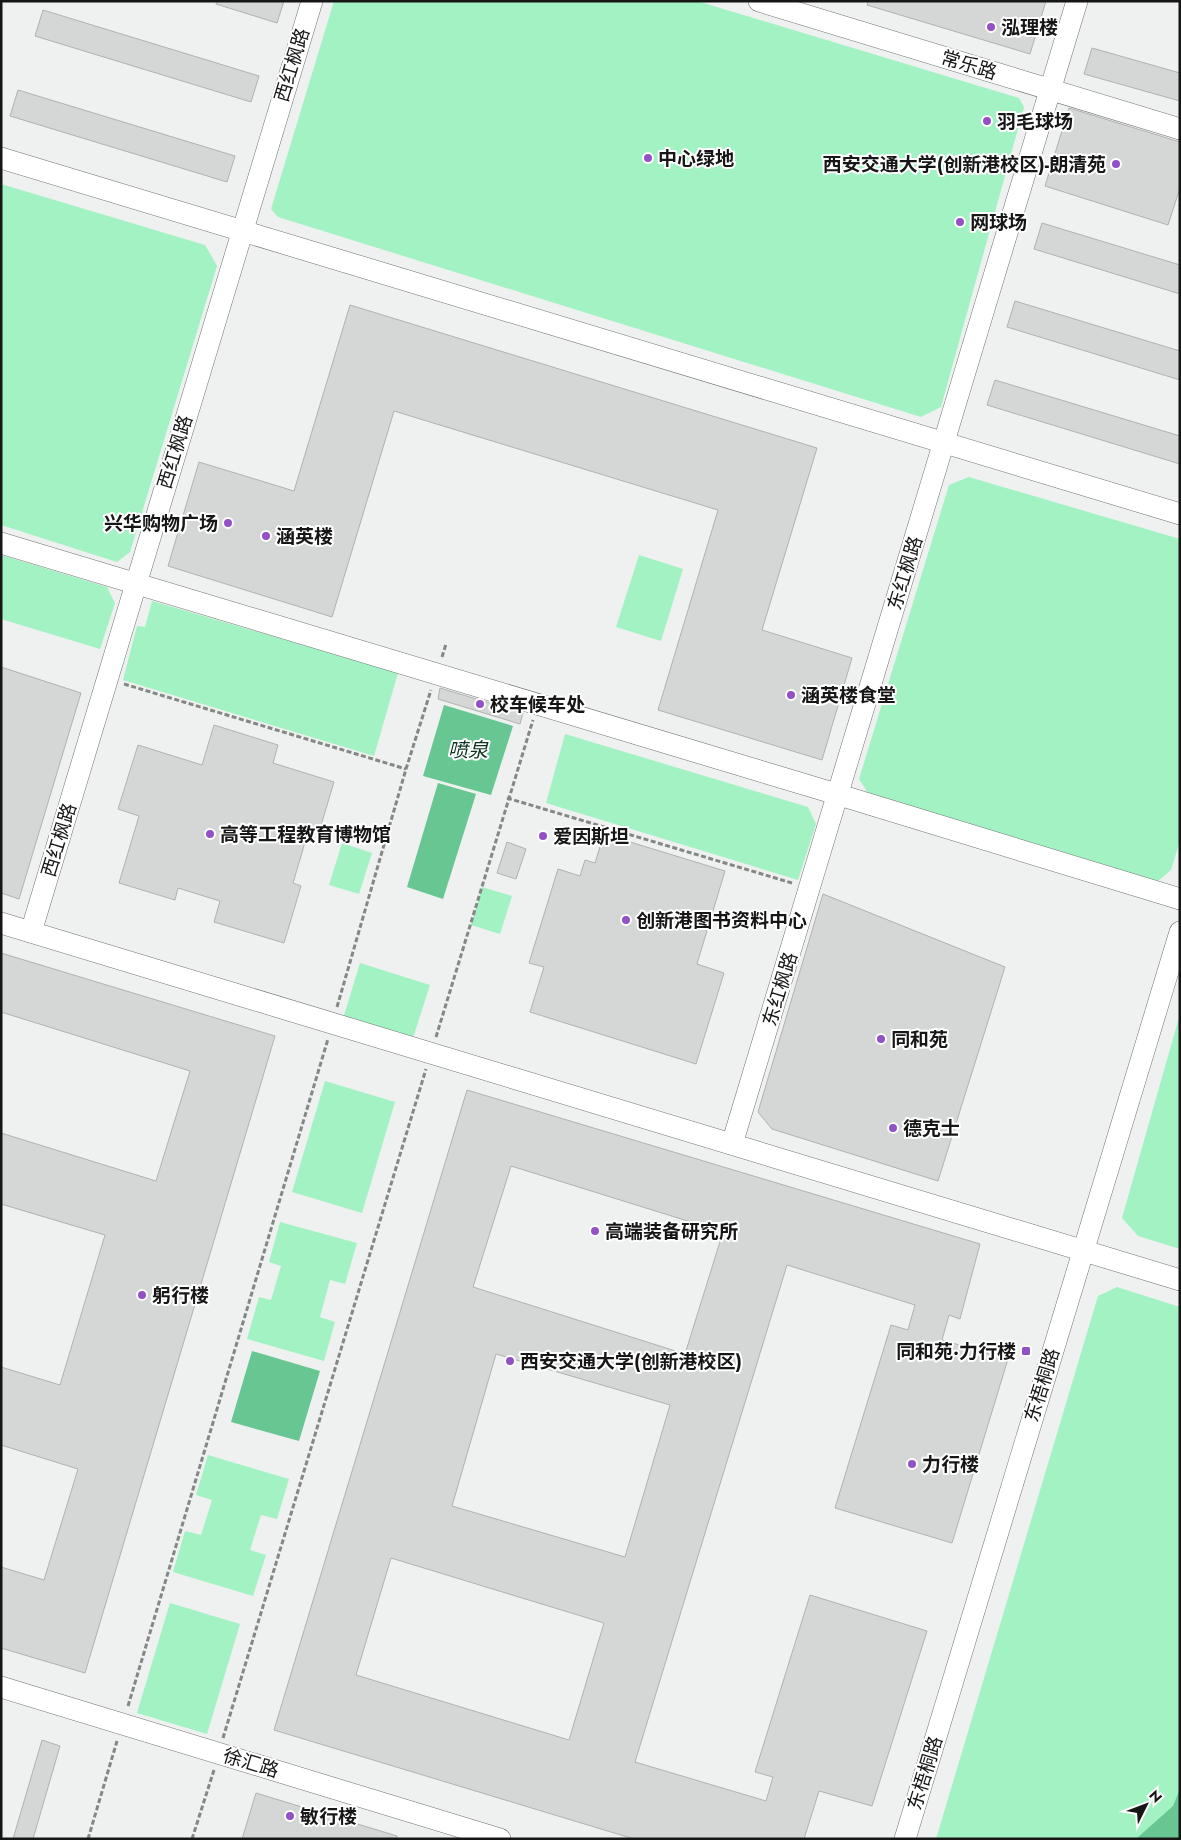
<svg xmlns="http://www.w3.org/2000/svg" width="1181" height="1840" font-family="Jost,'Noto Sans SC',sans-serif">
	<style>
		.green { fill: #a2f2c3 }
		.water { fill: #68c693 }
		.building { fill: #d4d7d5; stroke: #b0b2b1; fill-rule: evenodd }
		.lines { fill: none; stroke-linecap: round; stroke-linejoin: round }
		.secondary-casing { stroke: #707371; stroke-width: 22 }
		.path { stroke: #858785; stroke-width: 3; stroke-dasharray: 5 2.5; stroke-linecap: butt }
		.secondary { stroke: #fff; stroke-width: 21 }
		.poi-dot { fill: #9451c6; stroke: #fff; stroke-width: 2 }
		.labels { text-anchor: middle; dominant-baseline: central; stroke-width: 4; stroke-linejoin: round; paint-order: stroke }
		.poi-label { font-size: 19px; font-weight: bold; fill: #151615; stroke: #fff; text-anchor: start }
		.street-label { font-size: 19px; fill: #151615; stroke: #fff }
		.water-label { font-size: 20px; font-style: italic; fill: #0b3420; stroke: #fff }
	</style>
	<rect width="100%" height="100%" fill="#eef1ef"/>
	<g class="green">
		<path d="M334 1H697L1019 98 1024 107 941 407 921 417 278 217 271 209Z"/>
		<path d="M1 184 205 245 217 266 130 552 117 562 1 525Z"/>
		<path d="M969 477 1180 539V841L1171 870 1157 882 868 793 859 779 949 485Z"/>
		<path d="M1 555 107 587 115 603 100 649 1 619Z"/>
		<path d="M639 555 683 569 661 641 616 627Z"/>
		<path d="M152 601 398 673 374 756 123 680 137 626 145 627Z"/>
		<path d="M565 734 808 807 816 824 798 880 546 803Z"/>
		<path d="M342 843 372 853 359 894 329 885Z"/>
		<path d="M482 887 512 896 500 934 471 925Z"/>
		<path d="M360 963 430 985 411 1044 342 1022Z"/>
		<path d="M1180 1014V1249L1138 1236 1122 1218Z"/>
		<path d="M325 1081 395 1102 362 1213 292 1192Z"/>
		<path d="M280 1222 357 1243 345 1284 330 1280 320 1317 335 1322 324 1361 247 1339 259 1297 271 1300 281 1266 269 1262Z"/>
		<path d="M1117 1287 1180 1307V1839H936L1098 1296Z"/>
		<path d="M208 1455 289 1479 277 1519 261 1515 250 1550 266 1555 253 1596 173 1572 185 1531 201 1535 212 1500 196 1495Z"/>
		<path d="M170 1603 240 1624 207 1734 137 1713Z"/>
	</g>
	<g class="water">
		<path d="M444 705 513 726 491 795 423 776Z"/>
		<path d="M438 783 476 794 443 899 407 887Z"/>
		<path d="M252 1351 320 1371 299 1441 231 1422Z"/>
		<path d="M1180 1789V1839H1136L1173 1806Z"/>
	</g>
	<g class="building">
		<path d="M217 1H284L277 23 216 4Z"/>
		<path d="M868 1H1046L1030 54 867 5Z"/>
		<path d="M43 10 259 76 251 102 35 36Z"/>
		<path d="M1092 48 1180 73V101L1084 74Z"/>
		<path d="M18 90 235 156 227 182 10 116Z"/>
		<path d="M1069 108 1180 142V188L1168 225 1045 186Z"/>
		<path d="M1042 223 1180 265V294L1034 249Z"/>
		<path d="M1015 301 1180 351V380L1007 327Z"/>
		<path d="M350 305 817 448 762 630 852 658 822 760 658 710 718 510 394 411 332 617 168 566 199 462 294 491Z"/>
		<path d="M995 380 1180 436V464L987 405Z"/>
		<path d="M1 667 81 693 19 899 1 893Z"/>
		<path d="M440 688 523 713 520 724 438 699Z"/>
		<path d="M214 725 278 745 273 763 334 782 319 832 309 829 293 883 301 886 284 943 214 922 220 901 178 888 175 900 119 883 139 816 118 809 138 745 202 765Z"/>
		<path d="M604 834 725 871 697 964 724 973 696 1064 530 1012 544 967 529 963 558 869 580 876 585 860 595 863Z"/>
		<path d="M507 842 526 849 516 879 497 873Z"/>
		<path d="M823 894 1005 967 938 1181 772 1129 758 1112Z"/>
		<path d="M1 953 275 1036 85 1673 1 1648V1567L44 1580 78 1469 1 1445V1367L60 1385 105 1235 1 1204V1133L156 1181 190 1071 1 1012Z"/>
		<path d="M467 1090 980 1244 960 1319 949 1315 942 1340 1008 1359 952 1543 835 1508 891 1325 908 1330 915 1305 787 1265 635 1762 766 1801 773 1777 755 1772 810 1595 927 1631 872 1806 819 1791 804 1839H634L274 1730ZM511 1166 723 1232 685 1354 473 1287ZM496 1354 670 1405 625 1557 452 1506ZM391 1558 604 1623 569 1740 356 1675Z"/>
		<path d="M42 1740 60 1746 33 1839H13Z"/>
		<path d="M256 1793 397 1836V1839H242Z"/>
	</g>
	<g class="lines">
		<defs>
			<g id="secondary">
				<path d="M759 1 1180 129"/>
				<path d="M1 158 1180 514"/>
				<path d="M1 543 823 790 1180 899"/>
				<path d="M1 923 1180 1280"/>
				<path d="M31 932 312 1"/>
				<path d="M732 1144 1077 1"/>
				<path d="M1 1687 500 1839"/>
				<path d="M905 1839 1180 932"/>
			</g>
		</defs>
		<use href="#secondary" class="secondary-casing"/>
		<g class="path">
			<path d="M442 657 446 644"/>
			<path d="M124 684 406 769"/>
			<path d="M507 798 792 883"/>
			<path d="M337 1007 406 769 431 690"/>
			<path d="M436 1037 533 720"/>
			<path d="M128 1706 328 1039"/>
			<path d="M223 1738 426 1069"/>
			<path d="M88 1839 117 1741"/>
			<path d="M192 1839 214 1770"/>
		</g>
		<use href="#secondary" class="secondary"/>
	</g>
	<g class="poi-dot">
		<circle cx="991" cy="27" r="5"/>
		<circle cx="987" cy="121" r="5"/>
		<circle cx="648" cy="158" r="5"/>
		<circle cx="1116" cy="164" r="5"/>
		<circle cx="960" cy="222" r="5"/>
		<circle cx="228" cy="523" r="5"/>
		<circle cx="266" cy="536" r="5"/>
		<circle cx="791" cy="695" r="5"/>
		<circle cx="480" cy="704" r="5"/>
		<circle cx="210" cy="834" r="5"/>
		<circle cx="543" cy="836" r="5"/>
		<circle cx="626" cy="920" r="5"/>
		<circle cx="881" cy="1039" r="5"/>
		<circle cx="893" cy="1128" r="5"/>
		<circle cx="595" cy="1231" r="5"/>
		<circle cx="142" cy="1295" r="5"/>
		<rect x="1021" y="1346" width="10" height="10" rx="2.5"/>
		<circle cx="510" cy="1361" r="5"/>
		<circle cx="912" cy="1464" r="5"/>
		<circle cx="290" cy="1816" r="5"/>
	</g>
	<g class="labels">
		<g class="poi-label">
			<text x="1001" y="27">泓理楼</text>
			<text x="997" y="121">羽毛球场</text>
			<text x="658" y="158">中心绿地</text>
			<text x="1106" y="164" text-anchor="end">西安交通大学(创新港校区)-朗清苑</text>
			<text x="970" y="222">网球场</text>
			<text x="218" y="523" text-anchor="end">兴华购物广场</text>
			<text x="276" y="536">涵英楼</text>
			<text x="801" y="695">涵英楼食堂</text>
			<text x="490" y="704">校车候车处</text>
			<text x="220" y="834">高等工程教育博物馆</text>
			<text x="553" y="836">爱因斯坦</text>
			<text x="636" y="920">创新港图书资料中心</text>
			<text x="891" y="1039">同和苑</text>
			<text x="903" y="1128">德克士</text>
			<text x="605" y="1231">高端装备研究所</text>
			<text x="152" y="1295">躬行楼</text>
			<text x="1016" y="1351" text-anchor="end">同和苑·力行楼</text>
			<text x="520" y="1361">西安交通大学(创新港校区)</text>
			<text x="922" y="1464">力行楼</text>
			<text x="300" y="1816">敏行楼</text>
		</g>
		<g class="street-label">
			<text transform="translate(292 65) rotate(-73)">西红枫路</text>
			<text transform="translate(969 65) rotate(17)">常乐路</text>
			<text transform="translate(175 452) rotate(-73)">西红枫路</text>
			<text transform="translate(905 573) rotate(-73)">东红枫路</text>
			<text transform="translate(59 840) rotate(-73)">西红枫路</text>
			<text transform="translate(780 989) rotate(-73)">东红枫路</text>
			<text transform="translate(1042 1385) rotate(-73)">东梧桐路</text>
			<text transform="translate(251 1763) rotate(17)">徐汇路</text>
			<text transform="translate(925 1773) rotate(-73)">东梧桐路</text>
		</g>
		<g class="water-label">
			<text x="468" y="750">喷泉</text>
		</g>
	</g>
	<rect width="1181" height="1840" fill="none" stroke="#151615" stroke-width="5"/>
	<g transform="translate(1146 1805) rotate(48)" stroke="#ffffff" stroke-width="4" paint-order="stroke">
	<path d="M0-4L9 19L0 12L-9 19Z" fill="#151615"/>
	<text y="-8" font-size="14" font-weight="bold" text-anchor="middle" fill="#151615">N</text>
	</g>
</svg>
